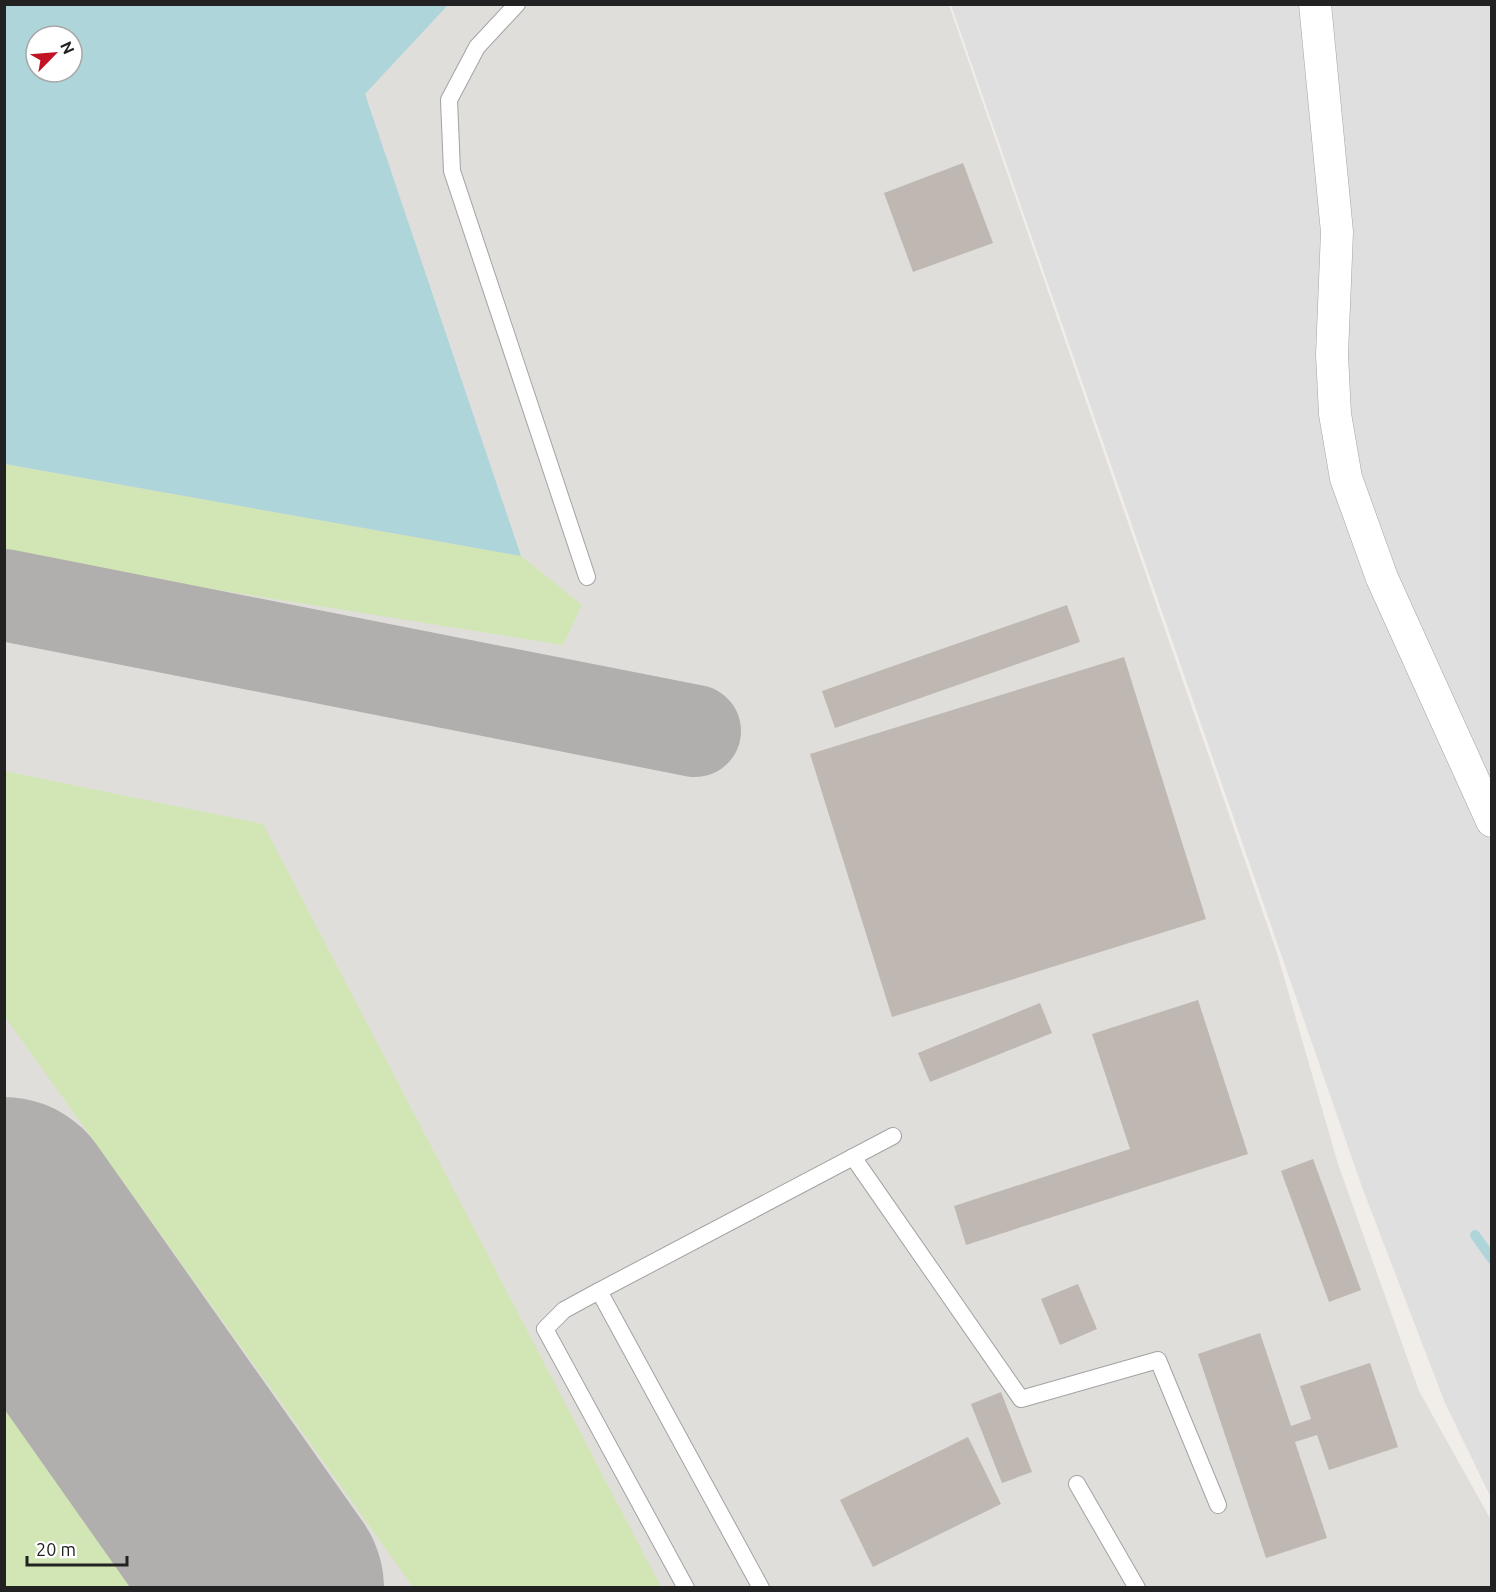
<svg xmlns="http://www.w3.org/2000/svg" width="1496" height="1592" font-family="Ubuntu,sans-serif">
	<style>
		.residential { fill: #e0dfdf }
		.airport { fill: #e0deda; fill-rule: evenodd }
		.grass { fill: #d2e6b5 }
		.water { fill: #aed5da; fill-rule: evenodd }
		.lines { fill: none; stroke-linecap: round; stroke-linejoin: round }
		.stream { stroke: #aed5da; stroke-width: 10 }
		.taxiway { stroke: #b0afad; stroke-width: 92 }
		.runway { stroke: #b0afad; stroke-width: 228 }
		.building { fill: #beb7b2 }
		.service-casing { stroke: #a3a3a3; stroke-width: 18 }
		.minor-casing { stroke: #a3a3a3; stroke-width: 33 }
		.service { stroke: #fff; stroke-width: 16 }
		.minor { stroke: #fff; stroke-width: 32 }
	</style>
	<rect width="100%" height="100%" fill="#f1eeea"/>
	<path class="residential" d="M951 5H1491V1498L1445 1403 1362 1187Z"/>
	<path class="airport" d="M5 5H949L1277 953 1338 1164 1419 1391 1491 1520V1587L5 1588ZM36 36H72V72H36Z"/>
	<g class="grass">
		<path d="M4 464 521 556 582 605 563 645 5 556Z"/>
		<path d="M4 771 263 824 661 1587H413L5 1017Z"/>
		<path d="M5 1403 135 1587H5Z"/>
	</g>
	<path class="water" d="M4 5H448L365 94 521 556 5 464ZM36 36H72V72H36Z"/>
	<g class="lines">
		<path class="stream" d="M1475 1235 1492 1259"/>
		<path class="taxiway" d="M4 595 695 731"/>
		<path class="runway" d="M4 1211 270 1588"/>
	</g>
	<g class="building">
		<path d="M963 163 993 243 913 272 884 193Z"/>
		<path d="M1067 605 1080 642 835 728 822 691Z"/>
		<path d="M1124 657 1206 919 892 1017 810 754Z"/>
		<path d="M1198 1000 1248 1154 966 1245 954 1206 1130 1149 1092 1034Z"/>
		<path d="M1040 1003 1052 1033 930 1082 918 1053Z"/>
		<path d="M1313 1159 1361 1290 1329 1302 1281 1171Z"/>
		<path d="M1078 1284 1097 1329 1060 1345 1041 1299Z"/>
		<path d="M1260 1333 1291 1426 1311 1419 1300 1386 1370 1363 1398 1447 1329 1470 1317 1435 1295 1442 1327 1538 1266 1558 1198 1354Z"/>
		<path d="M1001 1392 1032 1472 1002 1483 971 1404Z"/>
		<path d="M968 1437 1001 1504 873 1567 840 1500Z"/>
	</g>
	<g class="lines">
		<defs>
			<g id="service">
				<path d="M517 4 477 47 449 100 452 171 587 577"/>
				<path d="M853 1157 1021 1399 1158 1360 1218 1505"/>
				<path d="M599 1291 564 1310 545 1329 686 1588"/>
				<path d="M1077 1484 1137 1588"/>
				<path d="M761 1588 599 1291 893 1136"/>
			</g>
			<path id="minor" d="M1315 4 1337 232 1332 355 1335 414 1346 478 1382 578 1492 821"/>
		</defs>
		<use href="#service" class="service-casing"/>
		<use href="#minor" class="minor-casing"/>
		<use href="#service" class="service"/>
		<use href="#minor" class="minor"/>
	</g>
	<rect width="1496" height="1592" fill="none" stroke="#222222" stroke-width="12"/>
	<g transform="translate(54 54) rotate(65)"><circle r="28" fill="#ffffff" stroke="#a7a7a7" stroke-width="1.5"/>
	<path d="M0-4.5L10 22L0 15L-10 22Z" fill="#c11324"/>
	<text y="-9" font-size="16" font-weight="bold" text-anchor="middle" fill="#222222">N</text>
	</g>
	<path d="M27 1556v9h100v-9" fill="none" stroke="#222222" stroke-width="3"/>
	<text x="36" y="1556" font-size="18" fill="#222222" stroke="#ffffff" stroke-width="4.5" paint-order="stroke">20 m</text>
</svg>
